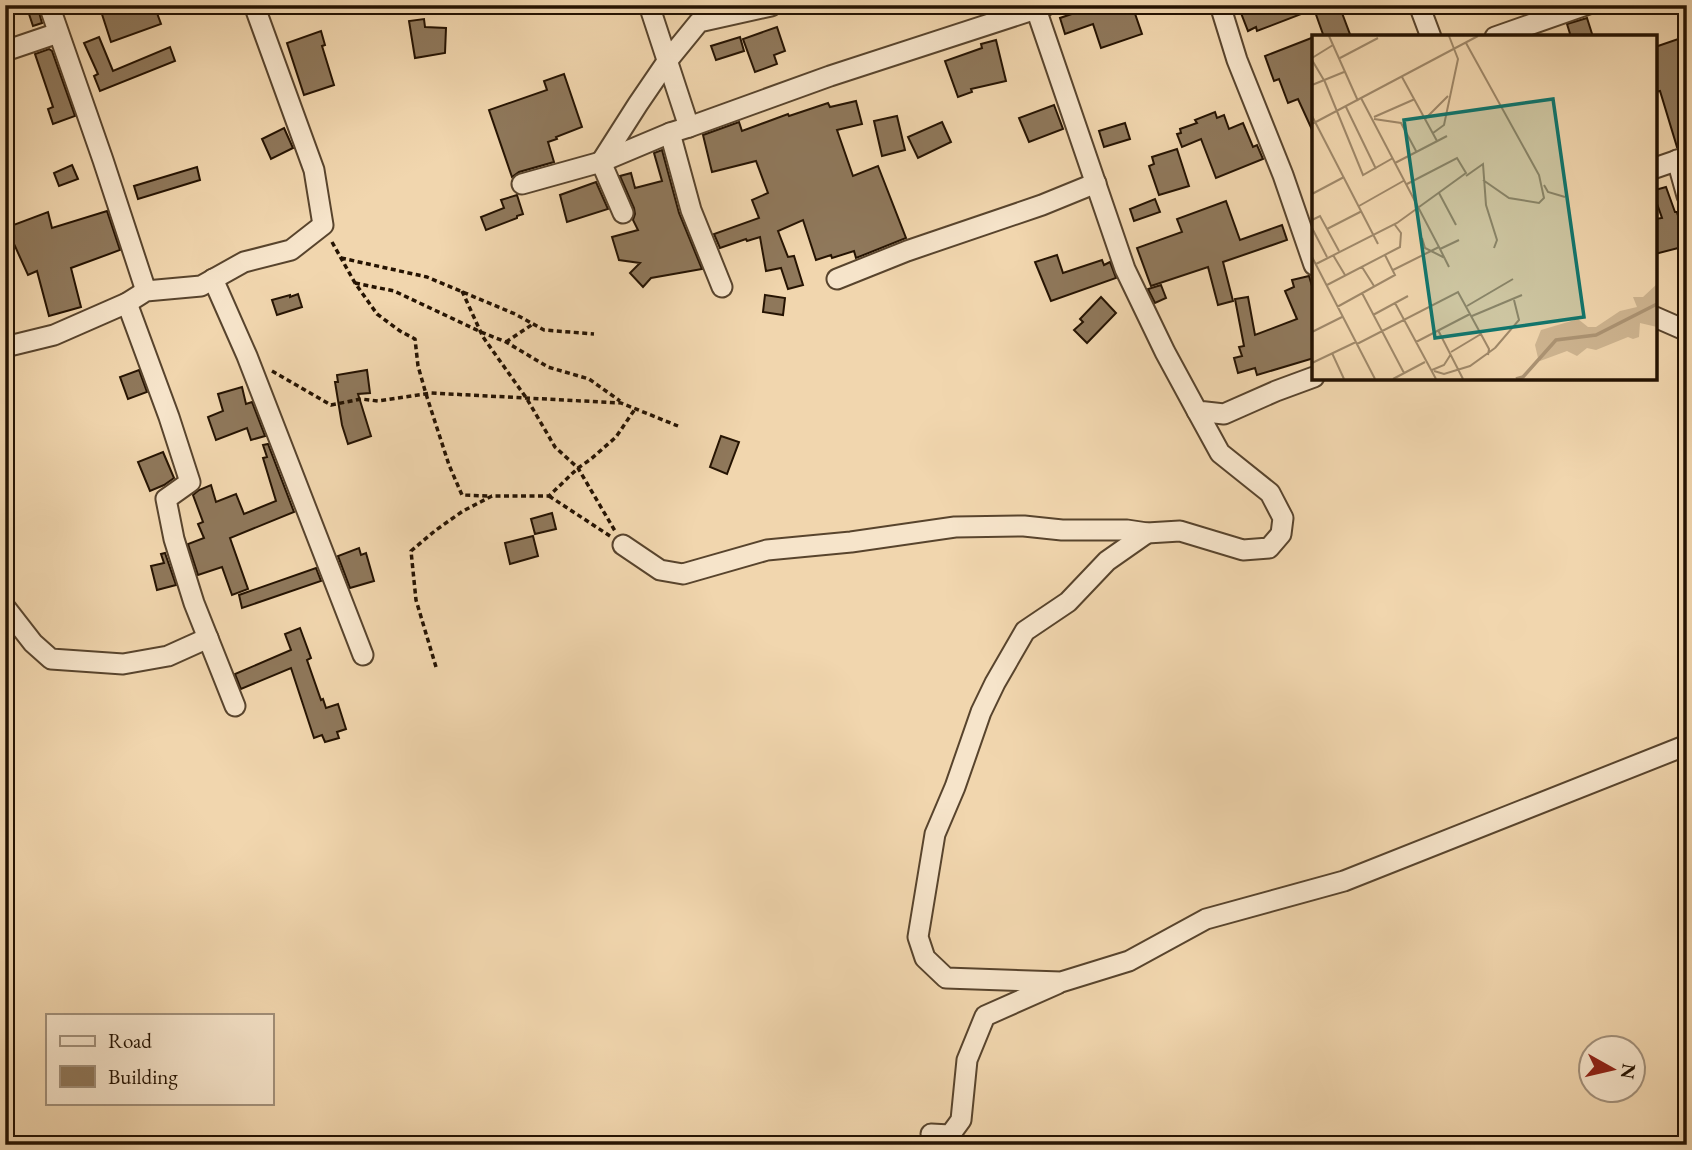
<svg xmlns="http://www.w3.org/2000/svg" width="1692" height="1150" font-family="'EB Garamond',serif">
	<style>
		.building { fill: #8f785b; stroke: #251302; stroke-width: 2 }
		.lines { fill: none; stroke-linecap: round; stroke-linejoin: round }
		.minor-casing { stroke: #58442d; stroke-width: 23 }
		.path { stroke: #251302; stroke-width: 3.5; stroke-dasharray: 5 3.5; stroke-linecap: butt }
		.minor { stroke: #f6e4ca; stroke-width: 19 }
		.inset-river { fill: none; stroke: #ac9474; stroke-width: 3.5 }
		.inset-road { fill: none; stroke: #9f8869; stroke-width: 2 }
		.view { fill: #0f766e; fill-opacity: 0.15; stroke: #0f766e; stroke-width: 3.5 }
		.inset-edge { fill: none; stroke: #251302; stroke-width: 3.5 }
	</style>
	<rect width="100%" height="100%" fill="#f1d6ae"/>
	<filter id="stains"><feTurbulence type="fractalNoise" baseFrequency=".00286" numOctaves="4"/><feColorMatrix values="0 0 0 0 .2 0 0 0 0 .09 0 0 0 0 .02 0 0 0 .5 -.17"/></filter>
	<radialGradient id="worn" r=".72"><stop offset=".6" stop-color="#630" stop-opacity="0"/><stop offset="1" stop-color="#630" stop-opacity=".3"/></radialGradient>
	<g class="building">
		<path d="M26 5H37L42 23 33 26Z"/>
		<path d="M99 5H154L161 24 111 42Z"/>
		<path d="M1098 5H1132L1142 34 1101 48 1093 24 1065 34 1060 18Z"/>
		<path d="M1261 5H1339L1351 37H1324L1314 9 1257 31 1256 27 1248 31 1241 13Z"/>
		<path d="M1587 18 1593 37H1571L1567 24Z"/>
		<path d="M424 19 425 27 446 28 445 53 415 58 409 21Z"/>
		<path d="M777 27 785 51 774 55 777 64 755 72 743 39Z"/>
		<path d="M321 31 325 45 322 46 334 85 304 95 287 43Z"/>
		<path d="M99 37 113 71 170 47 175 61 100 91 94 76 98 74 84 43Z"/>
		<path d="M740 37 744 51 716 60 711 46Z"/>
		<path d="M1314 37V134L1298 99 1288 103 1279 79 1274 81 1265 56Z"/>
		<path d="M1684 37 1687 47V145L1677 147 1660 91 1655 92V47Z"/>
		<path d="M996 40 1006 81 971 89 972 92 958 97 945 61 982 48 981 44Z"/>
		<path d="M49 49 52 51 75 116 53 124 48 109 53 107 35 54Z"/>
		<path d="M564 74 582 127 556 137 557 139 548 142 554 162 519 172 512 177 489 110 547 90 544 81Z"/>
		<path d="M856 101 862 124 837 130 853 176 878 166 906 238 856 258 854 251 832 258 831 255 816 260 803 220 778 231 788 257 794 256 803 285 788 289 781 268 766 271 760 237 747 241 746 239 720 248 714 234 759 218 752 200 768 193 756 161 712 172 703 135 739 122 742 131 788 114 789 116 828 103 830 107Z"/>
		<path d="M1054 105 1063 129 1029 142 1019 118Z"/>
		<path d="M1215 112 1217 118 1224 115 1229 129 1243 123 1253 147 1257 145 1263 159 1216 178 1201 139 1182 147 1177 134 1181 133 1180 129 1197 123 1195 120Z"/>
		<path d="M897 116 905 150 882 156 874 121Z"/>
		<path d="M942 122 951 142 918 158 908 137Z"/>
		<path d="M1125 123 1130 139 1104 147 1099 131Z"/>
		<path d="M284 128 293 148 271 159 262 139Z"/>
		<path d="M1177 149 1189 186 1159 195 1149 166 1154 164 1152 157Z"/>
		<path d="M662 150 679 213 702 269 651 278 643 287 630 273 640 263 619 260 612 237 638 230 633 220 635 214 634 208 620 176 631 173 635 188 662 181 654 153Z"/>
		<path d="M72 165 78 179 59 186 54 173Z"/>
		<path d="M197 167 200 180 138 199 134 186Z"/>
		<path d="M596 182 608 209 567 222 560 195Z"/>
		<path d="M1666 187 1675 212H1677L1686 246 1655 254V219L1662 218 1655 198V190Z"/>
		<path d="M517 195 523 214 517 216V218L486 230 481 217 504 208 501 200Z"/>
		<path d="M1155 199 1160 212 1134 221 1130 209Z"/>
		<path d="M1226 201 1240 240 1282 225 1287 240 1223 262 1233 301 1218 305 1208 267 1151 286 1137 248 1182 232 1177 219Z"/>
		<path d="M107 211 120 250 71 268 81 307 49 316 37 271 28 275 14 244 8 227 48 212 52 228Z"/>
		<path d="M1057 255 1063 273 1102 260 1104 265 1110 262 1116 278 1051 301 1035 262Z"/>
		<path d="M1309 276 1314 293V358L1257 375 1255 368 1238 373 1234 358 1242 356 1239 347 1244 346 1235 299 1248 297 1255 335 1297 319 1285 291 1294 287 1292 280Z"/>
		<path d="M1161 285 1166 298 1155 303 1148 289Z"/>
		<path d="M298 294 302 307 277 315 272 300 290 295V297Z"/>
		<path d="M765 295 785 298 783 315 763 312Z"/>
		<path d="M1101 297 1116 313 1087 343 1074 330 1083 322 1080 319Z"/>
		<path d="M139 370 147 392 128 399 120 377Z"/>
		<path d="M367 370 370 393 358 394 371 436 348 444 342 425 335 382H338L337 375Z"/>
		<path d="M242 387 246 404 252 402 265 436 251 440 247 428 216 440 208 417 223 411 218 394Z"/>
		<path d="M721 436 739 442 727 474 710 467Z"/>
		<path d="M268 444 294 512 230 538 248 589 232 595 222 567 198 575 188 544 204 538 198 524 203 522 193 495 199 490 211 485 216 502 236 494 244 514 276 501 263 458 267 457 263 445Z"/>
		<path d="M163 452 174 478 164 485 150 491 138 462Z"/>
		<path d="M552 513 556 529 535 534 531 519Z"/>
		<path d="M533 536 538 556 510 564 505 543Z"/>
		<path d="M359 548 361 555 366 553 374 581 350 588 338 556Z"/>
		<path d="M165 553 176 585 157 590 151 566 164 563 161 554Z"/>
		<path d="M316 568 321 581 242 608 239 595Z"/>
		<path d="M300 628 311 658 307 660 321 700 323 699 326 708 338 704 346 729 337 732 339 738 325 742 322 735 314 738 291 668 241 689 235 674 291 650 285 634Z"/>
	</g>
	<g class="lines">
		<defs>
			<g id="minor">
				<path d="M49 5 103 160 146 291"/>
				<path d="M649 5 689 127 830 76 1045 6"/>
				<path d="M1032 5 1036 9 1125 269 1165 352 1197 411 1224 414 1276 391 1314 377"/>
				<path d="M1220 5 1237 60 1283 175 1314 265"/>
				<path d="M1419 5 1431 37"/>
				<path d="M1495 37 1586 5"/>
				<path d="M5 51 58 33"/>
				<path d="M670 133 691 210 722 287"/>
				<path d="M1677 160 1687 196"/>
				<path d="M1655 168 1687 157"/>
				<path d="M522 184 601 162 670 133 689 127"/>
				<path d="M623 213 601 162 638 104 668 60 699 22 771 6"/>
				<path d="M213 279 247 356 363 655"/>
				<path d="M837 279 907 251 1042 205 1096 183"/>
				<path d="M127 303 169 417 190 482 166 499 174 539 194 603 235 706"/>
				<path d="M1655 317 1687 331"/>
				<path d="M5 347 54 335 127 303 146 291 201 286 244 262 291 250 323 225 314 170 254 5"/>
				<path d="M1147 533 1107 561 1068 602 1025 631 995 683 981 712 955 787 935 834 918 937 925 958 946 978 1061 982 1129 961 1206 919 1344 881 1687 745"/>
				<path d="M623 545 660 570 683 574 767 550 851 542 955 527 1024 526 1062 530H1127L1147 533 1180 531 1243 550 1269 548 1281 534 1283 518 1270 493 1220 453 1197 411"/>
				<path d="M5 607 33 643 51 659 123 664 168 656 208 638"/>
				<path d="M931 1134 950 1135 961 1120 967 1060 985 1016 1057 984"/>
			</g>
		</defs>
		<use href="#minor" class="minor-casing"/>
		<g class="path">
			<path d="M332 242 355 283 377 314 400 331 415 339 418 366 426 394 449 465 462 495 488 496"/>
			<path d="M341 258 427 277 515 314 544 330 594 334"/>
			<path d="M355 283 394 291 481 332 506 342 548 367 589 379 620 401"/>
			<path d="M462 291 483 337 527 399 555 447 578 468 615 531"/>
			<path d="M506 342 533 324"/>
			<path d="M272 371 331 405 361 399 378 401 431 393 621 403 678 426"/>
			<path d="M549 496 610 536"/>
			<path d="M436 667 416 600 411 551 436 530 463 511 492 496H549L578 468 591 459 616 437 635 409"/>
		</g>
		<use href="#minor" class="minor"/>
	</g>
	<g transform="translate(1312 35)">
		<rect width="345" height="345" fill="#f1d6ae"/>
		<path d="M345 249V292L328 288 327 302 321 304 316 302 284 315 275 313 265 321 255 316 228 326 226 323 223 310 229 295 266 284 276 292H284L308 276 325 272 321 262H331Z" fill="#ceb591"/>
		<path class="inset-river" d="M204 344 211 342 244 305 284 300 345 269"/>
		<path class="inset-road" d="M17 1 46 66M154 8 227 140 232 163 227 168 197 163 171 145M0 23 21 10M28 23 66 3M0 25 13 47M90 42 125 106M13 47 51 140 81 123M0 50 32 37M49 63 127 212 81 235M34 72 64 134M0 81 66 209M62 82 103 64M62 84 89 88 104 116M113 84 136 61M0 89 166 1M121 98 132 90 146 24 137 1M83 128 135 101M154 141 171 129 174 170 185 205 182 213M232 150 236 157 253 162M127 158 144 190M0 159 32 142M47 171 93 145M0 185 8 181 27 216M0 193 15 222M15 194 50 176M110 203 113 213 133 223M127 212 137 232M128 214 147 205M21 220 33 240M0 222 63 344M4 229 85 188 154 138 145 123 95 149M50 232 62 251M15 250 88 212 89 198 83 190M50 258 92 338M83 268 124 344M155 271 201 244M25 272 83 240 73 220M61 280 96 261M160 281 210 260M126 295 151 344M0 297 30 282M104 307 158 279M45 309 146 257 177 314 176 320M183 313 207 285 202 265M139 317 169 299M20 318 32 344M0 328 44 307M120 335 132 330 139 319M122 336 132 339 158 331 183 313M81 344 113 327"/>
		<path class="view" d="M241 64 272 282 123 303 92 85Z"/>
		<rect width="345" height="345" class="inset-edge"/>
	</g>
	<rect width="1692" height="1150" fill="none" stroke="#f1d6ae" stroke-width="28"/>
	<rect x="7" y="7" width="1678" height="1136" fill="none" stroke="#251302" stroke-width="3.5"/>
	<rect x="14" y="14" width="1664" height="1122" fill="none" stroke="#251302" stroke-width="2"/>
	<rect x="46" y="1014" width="228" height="91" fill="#f6e4ca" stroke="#a2907a" stroke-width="2"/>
	<rect x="60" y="1036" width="35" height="10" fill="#f6e4ca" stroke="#a2907a" stroke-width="2"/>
	<text x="108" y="1048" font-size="21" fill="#251302">Road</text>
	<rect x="60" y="1066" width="35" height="21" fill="#8f785b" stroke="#a2907a" stroke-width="2"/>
	<text x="108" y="1084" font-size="21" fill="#251302">Building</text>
	<g transform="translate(1612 1069) rotate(98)"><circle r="33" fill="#f6e4ca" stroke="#a2907a" stroke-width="2"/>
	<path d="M0-5L12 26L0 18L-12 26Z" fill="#8f2418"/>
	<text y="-10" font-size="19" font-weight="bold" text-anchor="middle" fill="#251302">N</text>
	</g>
	<rect width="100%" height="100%" filter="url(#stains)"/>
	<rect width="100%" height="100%" fill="url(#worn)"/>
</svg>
